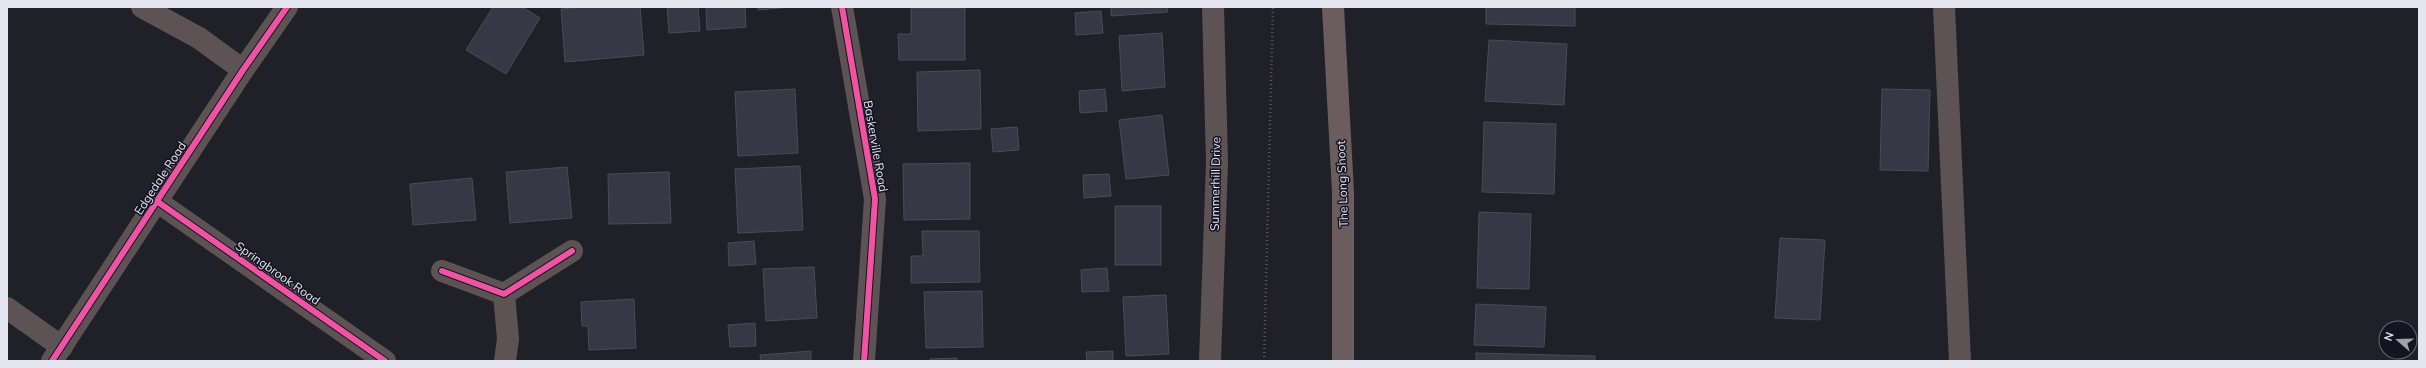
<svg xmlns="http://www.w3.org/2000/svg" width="2426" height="368" font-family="Mulish,sans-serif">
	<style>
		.building { fill: #383746; stroke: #4b4b52 }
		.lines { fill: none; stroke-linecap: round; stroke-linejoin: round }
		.path { stroke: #5b5457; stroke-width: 2.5; stroke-dasharray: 1 3; stroke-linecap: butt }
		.minor { stroke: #5d5354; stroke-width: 22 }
		.major { stroke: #6b5d5e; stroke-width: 22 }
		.cycleway-casing { stroke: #131321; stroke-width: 8 }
		.cycleway { stroke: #f153a3; stroke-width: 6 }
		.labels { text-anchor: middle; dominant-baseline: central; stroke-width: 3; stroke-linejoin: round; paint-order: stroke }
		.street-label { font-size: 12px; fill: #e6e6f1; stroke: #131321 }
	</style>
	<rect width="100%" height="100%" fill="#202028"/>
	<g class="building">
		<path d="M493 7H522L540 18 506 74 466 50Z"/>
		<path d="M583 7H640L644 55 565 62 561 9Z"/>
		<path d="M667 7H698L700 31 669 33Z"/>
		<path d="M706 7H745L746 27 707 30Z"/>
		<path d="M758 7H792L758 10Z"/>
		<path d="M1111 7H1167L1168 12 1111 16Z"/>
		<path d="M1486 7H1575V26L1486 24Z"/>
		<path d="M911 8H965V60H899L898 34H911Z"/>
		<path d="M1101 11 1103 33 1076 35 1075 13Z"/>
		<path d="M1162 33 1165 87 1122 91 1119 36Z"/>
		<path d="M1489 40 1567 44 1564 105 1485 101Z"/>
		<path d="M980 70 981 129 918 131 917 72Z"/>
		<path d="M795 89 798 153 738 156 735 92Z"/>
		<path d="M1105 89 1107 111 1080 113 1079 91Z"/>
		<path d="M1882 89 1930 90 1928 171 1880 170Z"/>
		<path d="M1162 115 1169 175 1126 179 1119 120Z"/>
		<path d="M1484 122 1556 124 1554 194 1482 192Z"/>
		<path d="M1017 127 1019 150 993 152 991 129Z"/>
		<path d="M970 163V219L904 220 903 164Z"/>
		<path d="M800 166 803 230 738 233 735 169Z"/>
		<path d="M567 167 572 218 510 223 506 172Z"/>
		<path d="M669 172 671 223 609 224 608 174Z"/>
		<path d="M1109 174 1111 196 1084 198 1083 175Z"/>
		<path d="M472 178 476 220 413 225 410 184Z"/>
		<rect x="1115" y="206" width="46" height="59"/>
		<path d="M1479 212 1531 214 1529 289 1477 288Z"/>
		<path d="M922 231H979L980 282 911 283V256H923Z"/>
		<path d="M1780 238 1825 240 1820 320 1775 318Z"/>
		<path d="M754 241 756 264 729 266 728 243Z"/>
		<path d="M814 267 817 318 766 321 763 269Z"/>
		<path d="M1107 268 1109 291 1082 292 1081 270Z"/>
		<path d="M982 291 983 347 926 348 924 292Z"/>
		<path d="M1166 295 1169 354 1126 356 1123 297Z"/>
		<path d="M634 299 636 348 589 350 588 326H582L581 302Z"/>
		<path d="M1476 304 1546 307 1544 347 1474 345Z"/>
		<path d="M755 323 756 346 730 347 728 325Z"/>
		<path d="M811 351V361H761L760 355Z"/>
		<path d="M1113 351V361H1087L1086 352Z"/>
		<path d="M1476 353 1595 356V361H1476Z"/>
		<path d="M957 358V361H930V359Z"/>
	</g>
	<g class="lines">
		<path class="path" d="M1264 361 1273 7"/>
		<g class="minor">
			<path d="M142 7 199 38 243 70"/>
			<path d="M842 7 875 199 864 361"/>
			<path d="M1944 7 1960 361"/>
			<path d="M158 202 385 361"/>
			<path d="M442 271 504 294 572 251"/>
			<path d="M504 294 508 339 505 361"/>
			<path d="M7 308 62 347"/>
			<path d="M52 361 243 70 287 7"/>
			<path d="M1210 361 1217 163 1213 7"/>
		</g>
		<path class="major" d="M1333 7 1343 192V361"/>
		<defs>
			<g id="cycleway">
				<path d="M842 7 875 199 864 361"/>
				<path d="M158 202 385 361"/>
				<path d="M442 271 504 294 572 251"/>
				<path d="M52 361 243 70 287 7"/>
			</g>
		</defs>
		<use href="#cycleway" class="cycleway-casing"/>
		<use href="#cycleway" class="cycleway"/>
	</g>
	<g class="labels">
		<g class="street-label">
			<text transform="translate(876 146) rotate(80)">Baskerville Road</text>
			<text transform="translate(160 178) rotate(-57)">Edgedale Road</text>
			<text transform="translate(1215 184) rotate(-89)">Summerhill Drive</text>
			<text transform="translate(1342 184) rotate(-92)">The Long Shoot</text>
			<text transform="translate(278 273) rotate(35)">Springbrook Road</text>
		</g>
	</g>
	<rect width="2426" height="368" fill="none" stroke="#e6e6f1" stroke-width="16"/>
	<g transform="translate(2398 340) rotate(290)"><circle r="19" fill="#131321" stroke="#676774"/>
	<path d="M0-3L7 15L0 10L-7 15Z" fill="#a1a1ab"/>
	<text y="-6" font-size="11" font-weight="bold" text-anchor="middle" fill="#e6e6f1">N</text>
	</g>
</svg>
